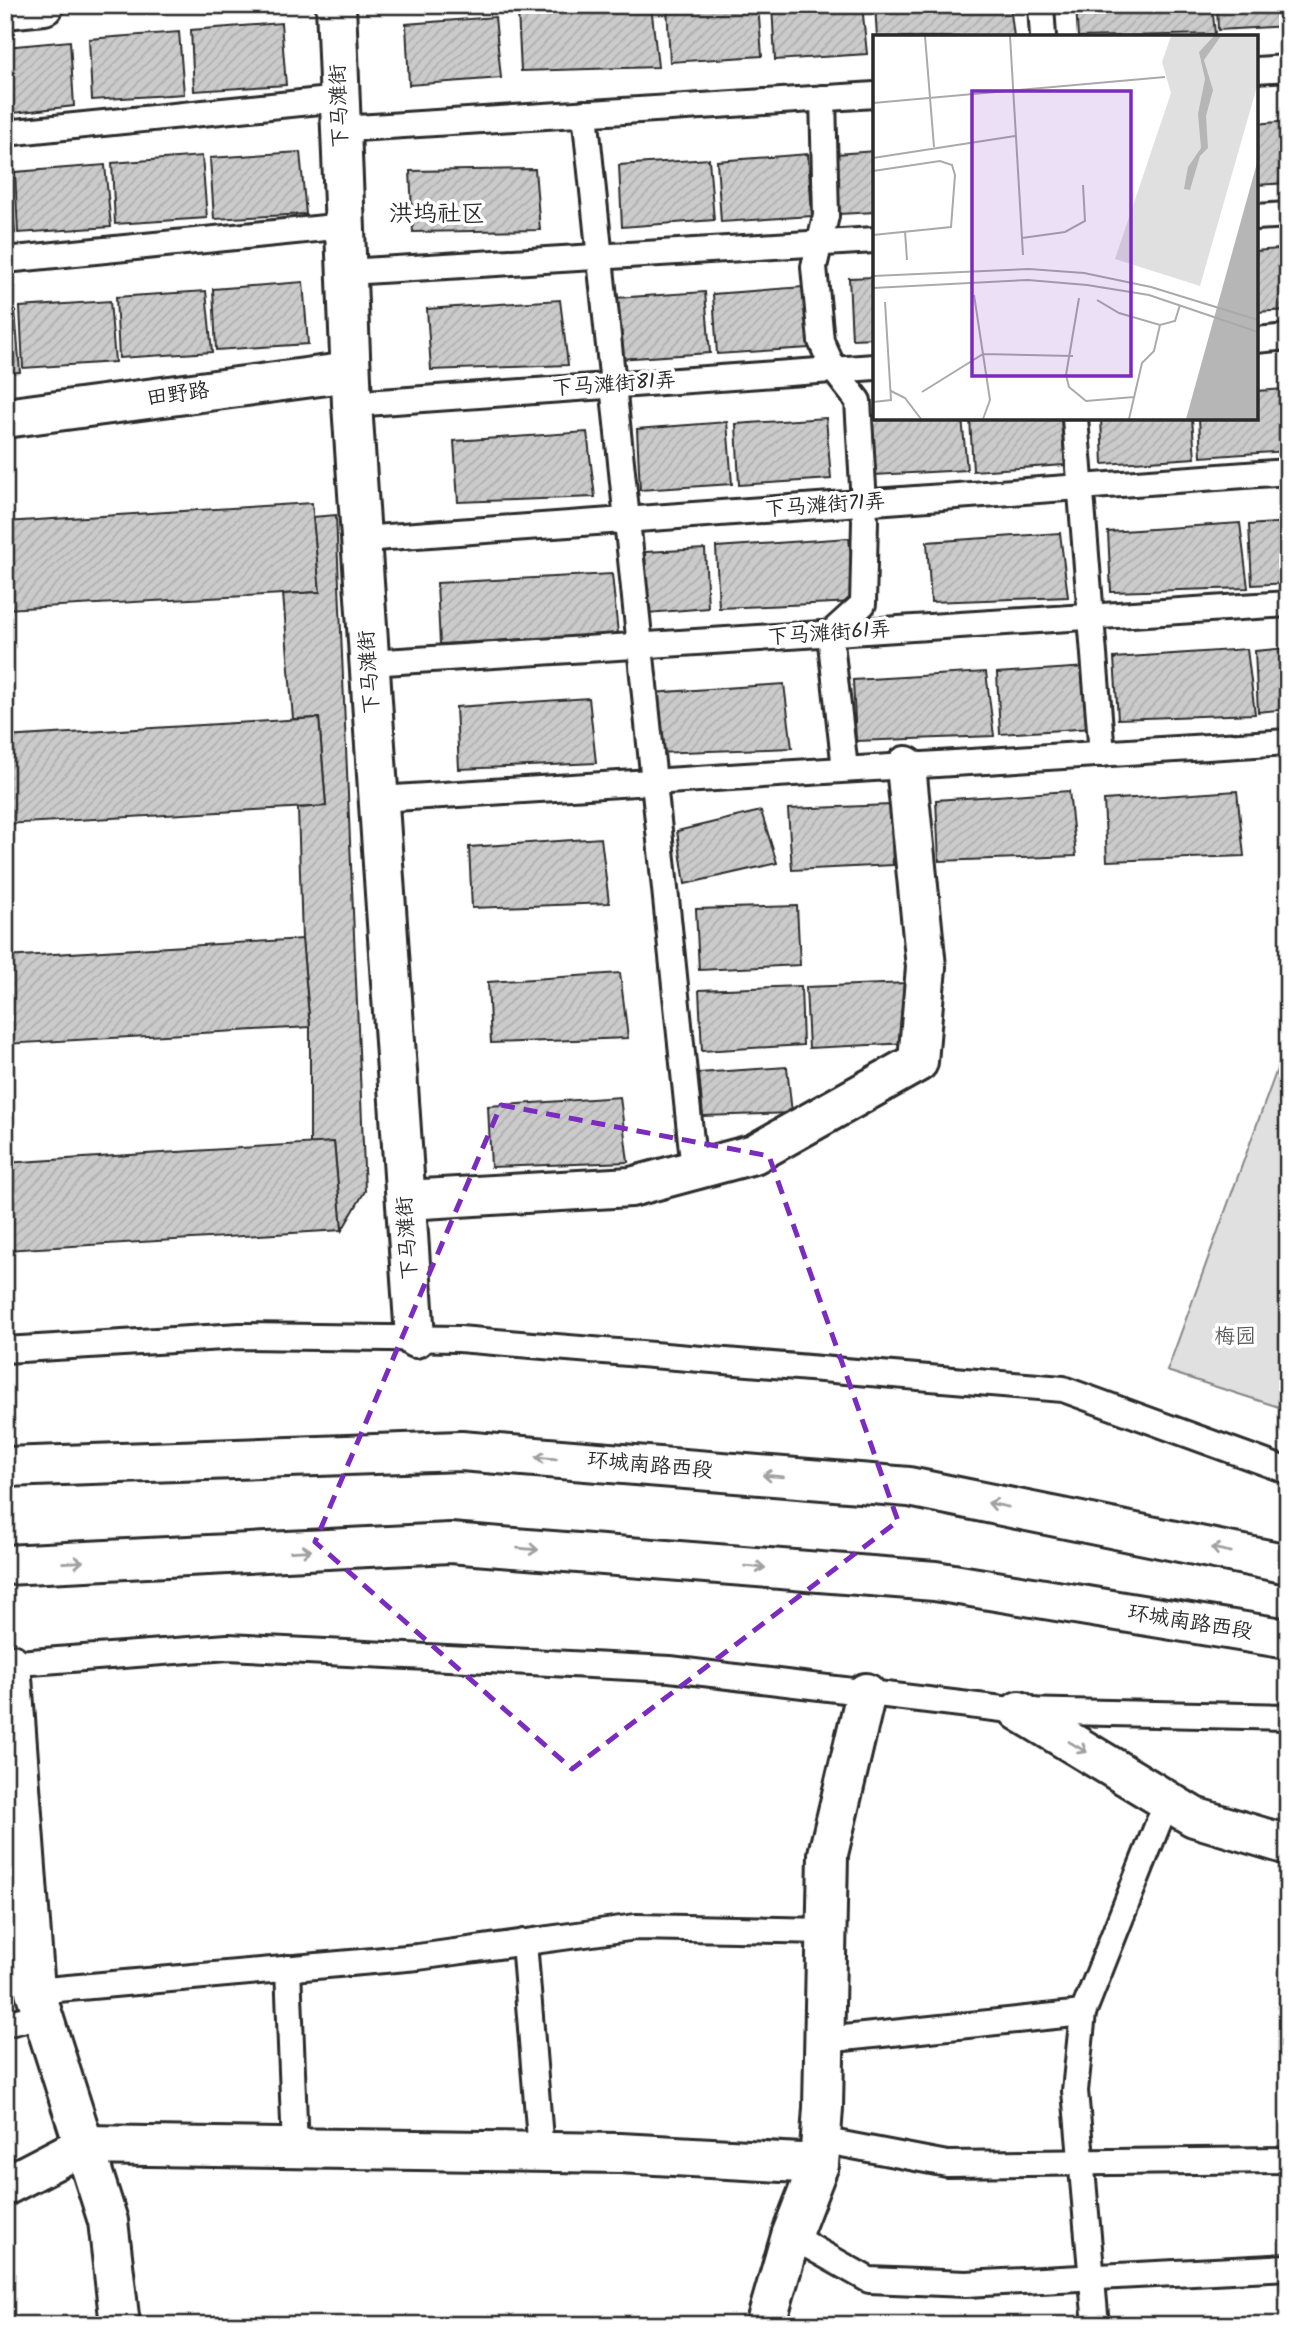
<svg xmlns="http://www.w3.org/2000/svg" width="1293" height="2330" font-family="Kalam,'LXGW WenKai TC',sans-serif">
	<style>
		.park { fill: #e0e0e0; stroke: #868686; stroke-width: 2 }
		.building { fill: url(#building-hatch); stroke: #2b2b2b; stroke-width: 2 }
		.lines { fill: none; stroke-linecap: round; stroke-linejoin: round }
		.lane-casing { stroke: #2b2b2b; stroke-width: 30 }
		.street-casing { stroke: #2b2b2b; stroke-width: 44 }
		.secondary-casing { stroke: #2b2b2b; stroke-width: 44 }
		.primary-casing { stroke: #2b2b2b; stroke-width: 44 }
		.lane { stroke: #fff; stroke-width: 24 }
		.street { stroke: #fff; stroke-width: 38 }
		.secondary { stroke: #fff; stroke-width: 38 }
		.primary { stroke: #fff; stroke-width: 38 }
		.oneway { stroke: #a0a0a0 }
		.marked { fill: none; stroke: #7b2cbf; stroke-width: 5; stroke-dasharray: 14 9; stroke-linejoin: round }
		.labels { text-anchor: middle; dominant-baseline: central; stroke-width: 7; stroke-linejoin: round; paint-order: stroke }
		.street-label { font-size: 21px; fill: #2b2b2b; stroke: #fff }
		.park-label { font-size: 21px; fill: #585858; stroke: #fff }
		.quarter-label { font-size: 24px; fill: #2b2b2b; stroke: #fff }
		.inset-road { fill: none; stroke: #aaa; stroke-width: 2 }
		.view { fill: #7b2cbf; fill-opacity: 0.15; stroke: #7b2cbf; stroke-width: 3.5 }
		.inset-edge { fill: none; stroke: #2b2b2b; stroke-width: 3.5 }
	</style>
	<defs>
		<pattern id="building-hatch" width="6" height="6" patternUnits="userSpaceOnUse" patternTransform="scale(1.75)"><rect width="6" height="6" fill="#cbcbcb"/><path d="M-1 1l2-2M0 6l6-6M5 7l2-2" fill="none" stroke="#aeaeae"/></pattern>
	</defs>
	<rect width="100%" height="100%" fill="#fff"/>
	<filter id="ink" filterUnits="userSpaceOnUse"><feTurbulence type="fractalNoise" baseFrequency=".0143" numOctaves="2"/><feDisplacementMap in="SourceGraphic" scale="14" xChannelSelector="R" yChannelSelector="G"/><feConvolveMatrix kernelMatrix="1 2 1 2 8 2 1 2 1" color-interpolation-filters="sRGB"/></filter>
	<g filter="url(#ink)">
		<path class="park" d="M1288 1039V1410L1167 1371Z"/>
		<g class="building">
			<path d="M600 5H651L658 67 521 71 518 11Z"/>
			<path d="M667 5H758L762 56 670 62Z"/>
			<path d="M772 5H862L867 54 775 60Z"/>
			<path d="M875 5H1010L1014 37H877Z"/>
			<path d="M1076 5H1212L1215 34 1078 37Z"/>
			<path d="M1217 5H1288V26L1218 30Z"/>
			<path d="M495 17 501 78 409 85 406 24Z"/>
			<path d="M281 23 286 85 194 91 191 30Z"/>
			<path d="M179 32 184 94 92 100 89 39Z"/>
			<path d="M70 41 74 106 5 114V47Z"/>
			<path d="M1288 121V183L1256 185V124Z"/>
			<path d="M875 151V212L839 214 836 154Z"/>
			<path d="M300 152 306 214 214 219 210 158Z"/>
			<path d="M808 154 812 216 721 222 717 161Z"/>
			<path d="M202 156 207 218 115 224 112 163Z"/>
			<path d="M709 159 714 220 622 227 619 165Z"/>
			<path d="M105 165 111 227 18 233 15 172Z"/>
			<path d="M535 169 540 230 413 232 410 171Z"/>
			<path d="M5 172H9L15 233 5 234Z"/>
			<path d="M1288 248V310L1256 312V251Z"/>
			<path d="M875 277V338L852 339 849 278Z"/>
			<path d="M303 282 308 344 216 350 213 289Z"/>
			<path d="M803 287 809 348 717 354 713 294Z"/>
			<path d="M206 291 212 352 119 358 116 297Z"/>
			<path d="M705 292 710 353 618 359 615 298Z"/>
			<path d="M560 300 568 365 431 370 427 309Z"/>
			<path d="M110 301 115 362 23 368 20 307Z"/>
			<path d="M15 310 20 372 5 373V311Z"/>
			<path d="M1287 389 1288 451 1201 457 1199 418H1256V391Z"/>
			<path d="M871 415H875V418H962L967 470 874 475Z"/>
			<path d="M826 418 831 479 739 485 736 424Z"/>
			<path d="M970 418H1061L1065 465 973 471Z"/>
			<path d="M1101 418H1192L1195 458 1103 464Z"/>
			<path d="M727 422 732 484 640 490 637 429Z"/>
			<path d="M587 432 595 497 458 502 454 441Z"/>
			<path d="M312 503 320 592 5 609V522Z"/>
			<path d="M336 515 365 1191 342 1230 334 1142 310 1144V1027L302 939 298 808 326 806 319 718 293 719 283 594 320 592 313 517Z"/>
			<path d="M1288 522V583L1252 585 1249 525Z"/>
			<path d="M1240 523 1248 588 1111 592 1108 532Z"/>
			<path d="M1060 533 1068 597 931 602 927 542Z"/>
			<path d="M849 538 856 602 719 608 716 547Z"/>
			<path d="M705 549 708 608 648 613 645 552Z"/>
			<path d="M612 574 618 634 440 644 437 583Z"/>
			<path d="M1288 648V709L1258 712 1255 651Z"/>
			<path d="M1247 649 1255 714 1118 719 1114 658Z"/>
			<path d="M1087 667 1092 728 1000 734 997 673Z"/>
			<path d="M986 672 994 736 856 741 853 680Z"/>
			<path d="M784 684 792 748 655 753 651 693Z"/>
			<path d="M589 698 596 763 459 769 456 707Z"/>
			<path d="M319 718 326 806 5 824V737Z"/>
			<path d="M1069 791 1076 856 939 861 936 800Z"/>
			<path d="M1237 791 1244 856 1107 861 1104 800Z"/>
			<path d="M890 805 893 865 792 870 788 809Z"/>
			<path d="M761 811 777 863 685 884 677 831Z"/>
			<path d="M601 838 609 903 472 908 469 847Z"/>
			<path d="M797 906 800 965 699 970 696 909Z"/>
			<path d="M302 939 310 1027 5 1044V957Z"/>
			<path d="M620 973 628 1038 491 1043 488 982Z"/>
			<path d="M908 983 910 1043 809 1048 806 987Z"/>
			<path d="M801 986 803 1045 702 1051 699 990Z"/>
			<path d="M787 1067 792 1113 703 1116 699 1073Z"/>
			<path d="M620 1097 628 1162 491 1167 488 1106Z"/>
			<path d="M334 1142 342 1230 5 1250V1163Z"/>
		</g>
		<g class="lines">
			<defs>
				<g id="lane">
					<path d="M1041 5 1043 37"/>
					<path d="M1256 70 1288 68"/>
					<path d="M823 98 826 216 814 267 821 341 834 370 858 401 865 521 863 604 830 634 845 769"/>
					<path d="M585 113 694 1170"/>
					<path d="M341 129 875 95"/>
					<path d="M5 133 340 99"/>
					<path d="M1256 217 1288 215"/>
					<path d="M5 260 345 226"/>
					<path d="M347 272 875 240"/>
					<path d="M1256 340 1288 337"/>
					<path d="M352 404 875 367"/>
					<path d="M1075 418 1102 754"/>
					<path d="M361 539 1288 472"/>
					<path d="M369 663 1288 604"/>
					<path d="M379 799 1288 742"/>
					<path d="M5 1350 240 1336 459 1339 1063 1389 1288 1471"/>
					<path d="M5 1664 228 1647 670 1669 1019 1711 1288 1717"/>
					<path d="M524 1942 541 2152"/>
					<path d="M288 1968 295 2148"/>
					<path d="M35 1991 418 1957 636 1927 826 1931"/>
					<path d="M5 2024 43 2015"/>
					<path d="M825 2040 1083 2013"/>
					<path d="M821 2140 947 2164 1288 2160"/>
					<path d="M791 2236 869 2280 966 2284 1288 2267"/>
					<path d="M1096 2325 1075 2091 1083 2013 1167 1801"/>
				</g>
				<g id="street">
					<path d="M5 9 44 5"/>
					<path d="M5 418 350 372"/>
					<path d="M406 1200 631 1187 754 1154 918 1062 926 967 906 766"/>
					<path d="M11 1664 35 1991 108 2221 120 2325"/>
					<path d="M1019 1711 1194 1817 1288 1845"/>
					<path d="M5 2186 84 2145 620 2153 819 2164"/>
					<path d="M768 2325 767 2319 791 2236 819 2164 823 2108 828 1854 866 1693"/>
				</g>
				<path id="secondary" d="M336 5 352 404 415 1338"/>
				<g id="primary">
					<path d="M5 1467 461 1451 909 1487 1288 1564"/>
					<path d="M5 1565 450 1543 935 1581 1288 1639"/>
				</g>
			</defs>
			<use href="#lane" class="lane-casing"/>
			<use href="#street" class="street-casing"/>
			<use href="#secondary" class="secondary-casing"/>
			<use href="#primary" class="primary-casing"/>
			<use href="#lane" class="lane"/>
			<use href="#street" class="street"/>
			<use href="#secondary" class="secondary"/>
			<use href="#primary" class="primary"/>
		</g>
		<defs><path id="oneway-shaft" d="M-6 0H5M1.5-3L5.5 0L1.5 3" fill="none" stroke-width="1.6" stroke-linecap="round" stroke-linejoin="round" transform="scale(1.75)"/></defs>
		<g class="oneway">
			<use href="#oneway-shaft" transform="translate(546 1458) rotate(-175)"/>
			<use href="#oneway-shaft" transform="translate(773 1476) rotate(-175)"/>
			<use href="#oneway-shaft" transform="translate(998 1505) rotate(-168)"/>
			<use href="#oneway-shaft" transform="translate(528 1549) rotate(5)"/>
			<use href="#oneway-shaft" transform="translate(1221 1550) rotate(-168)"/>
			<use href="#oneway-shaft" transform="translate(301 1551) rotate(-3)"/>
			<use href="#oneway-shaft" transform="translate(73 1562) rotate(-3)"/>
			<use href="#oneway-shaft" transform="translate(755 1567) rotate(5)"/>
			<use href="#oneway-shaft" transform="translate(1078 1747) rotate(31)"/>
		</g>
	</g>
	<path class="marked" d="M501 1105 769 1156 898 1521 572 1769 315 1542Z"/>
	<g class="labels">
		<g class="street-label">
			<text transform="translate(340 106) rotate(-92)">下马滩街</text>
			<text transform="translate(614 385) rotate(-4)">下马滩街81弄</text>
			<text transform="translate(178 395) rotate(-8)">田野路</text>
			<text transform="translate(825 506) rotate(-4)">下马滩街71弄</text>
			<text transform="translate(829 634) rotate(-4)">下马滩街61弄</text>
			<text transform="translate(370 672) rotate(-94)">下马滩街</text>
			<text transform="translate(408 1238) rotate(-94)">下马滩街</text>
			<text transform="translate(650 1466) rotate(5)">环城南路西段</text>
			<text transform="translate(1190 1623) rotate(9)">环城南路西段</text>
		</g>
		<g class="park-label">
			<text x="1235" y="1337">梅园</text>
		</g>
		<g class="quarter-label">
			<text x="437" y="214">洪坞社区</text>
		</g>
	</g>
	<g transform="translate(873 35)">
		<rect width="385" height="385" fill="#fff"/>
		<path d="M298 1H385V48L327 251 242 224 298 58 289 27Z" fill="#e0e0e0"/>
		<path d="M341 1H348L331 25 340 55 333 81 335 113 327 121 317 155 311 154 315 132 328 113 325 79 332 44 326 17ZM385 125V384H313L384 128Z" fill="#b6b6b6"/>
		<path class="inset-road" d="M52 1 61 112M137 1 150 220M0 68 292 42M0 123 142 101M0 136 67 126 79 130 82 140 78 192 0 200M32 196 34 225M149 203 192 197 212 186 210 150M0 241 156 234 211 238 278 252 385 285M0 253 155 245 214 250 276 260 385 297M101 260 117 365 110 384M206 263 193 340 196 352 213 366 261 362M224 265 246 278 287 290 302 286 307 270M18 356 32 363 48 384M49 357 110 319 200 321M0 367 18 365 12 267M256 384 269 328 281 316 287 290"/>
		<path class="view" d="M99 56H258V341H99Z"/>
		<rect width="385" height="385" class="inset-edge"/>
	</g>
	<rect width="1293" height="2330" fill="none" stroke="#fff" stroke-width="28"/>
	<rect x="14" y="14" width="1265" height="2302" fill="none" stroke="#2b2b2b" stroke-width="2.5" filter="url(#ink)"/>
</svg>
